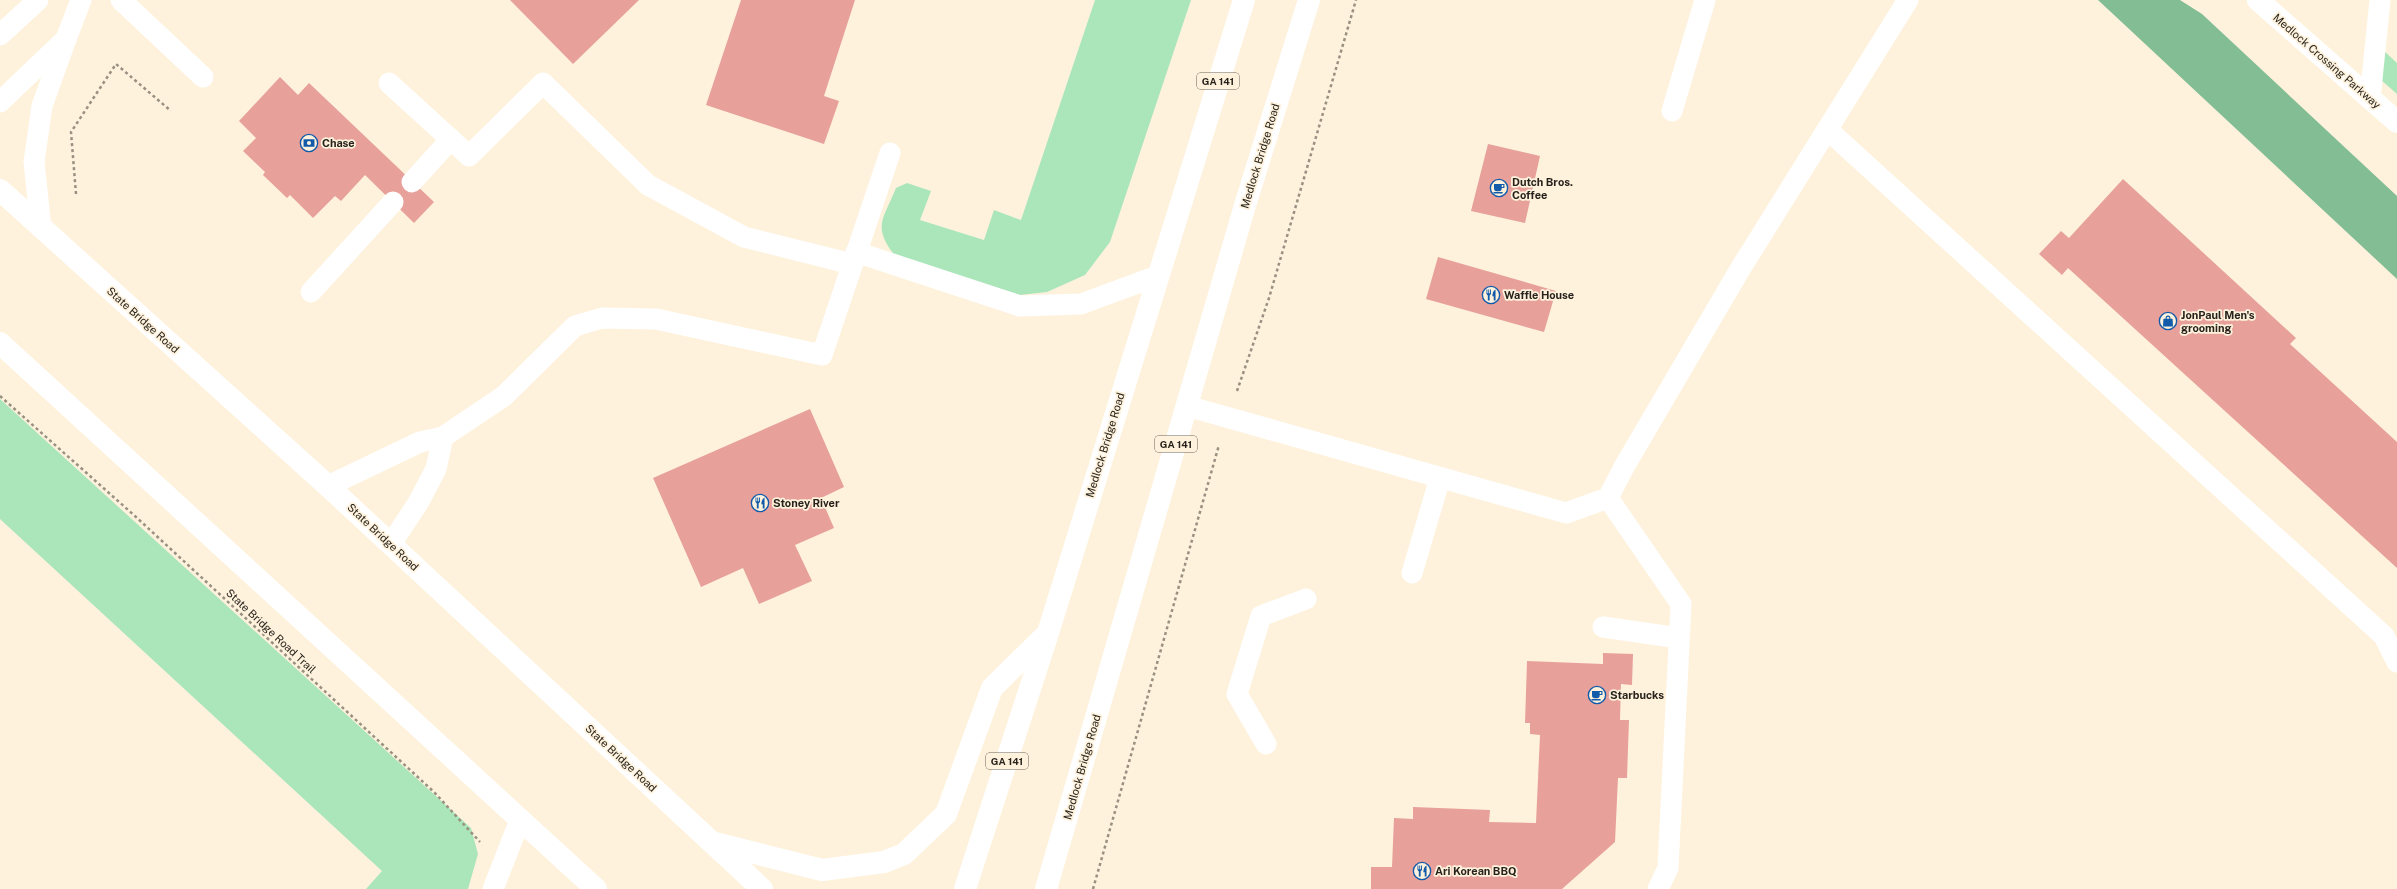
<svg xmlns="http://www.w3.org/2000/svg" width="2397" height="889" font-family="'Public Sans',sans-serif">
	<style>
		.green { fill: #abe6ba }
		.forest { fill: #82bd93 }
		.building { fill: #e7a09a }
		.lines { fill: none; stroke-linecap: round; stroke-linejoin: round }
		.path { stroke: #999082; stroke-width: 2.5; stroke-dasharray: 3 3; stroke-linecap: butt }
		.service { stroke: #fff; stroke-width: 21 }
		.minor { stroke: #fff; stroke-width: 22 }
		.trunk { stroke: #fff; stroke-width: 22 }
		.labels { text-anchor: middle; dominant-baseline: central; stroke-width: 3.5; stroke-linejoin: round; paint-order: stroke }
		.shield { fill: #fef2dd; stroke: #686055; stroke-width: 1 }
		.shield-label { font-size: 10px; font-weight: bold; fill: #27221b }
		.street-label { font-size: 11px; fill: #27221b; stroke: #fef2dd }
		.poi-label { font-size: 11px; font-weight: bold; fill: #27221b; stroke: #fef2dd; text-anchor: start }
	</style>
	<rect width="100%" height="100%" fill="#fef2dd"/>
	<g class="green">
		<path d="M1095 0H1191L1110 242 1085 275 1047 292 1020 295 895 256C872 226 883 220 896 188L907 183 931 191 920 220 984 240 994 210 1021 220Z"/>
		<path d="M2383 50 2397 63V94L2381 80Z"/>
		<path d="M0 399 471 828 478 854 468 889H366L382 871 0 519Z"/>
	</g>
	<path class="forest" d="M2098 0H2180L2202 14 2397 196V279Z"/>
	<g class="building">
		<path d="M510 0H639L573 64Z"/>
		<path d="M741 0H855L824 96 839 101 824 144 706 105Z"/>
		<path d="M280 77 298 95 309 83 434 202 414 223 365 175 341 201 335 196 313 218 290 195 287 198 263 175 265 172 243 151 256 138 239 121Z"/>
		<path d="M1488 144 1540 156 1525 223 1471 211Z"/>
		<path d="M2123 179 2296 338 2290 344 2397 442V568L2068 268 2062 275 2039 254 2061 231 2069 238Z"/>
		<path d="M1438 257 1556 291 1544 332 1426 299Z"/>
		<path d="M810 409 844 487 821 498 834 528 795 545 812 581 759 604 743 568 701 587 653 478Z"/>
		<path d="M1603 653 1633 654 1632 685 1621 684 1620 720H1629L1627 778H1618L1615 842 1562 889H1371V867H1392L1394 818 1413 819V807L1490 810 1489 822 1536 823 1540 735 1530 734V723H1525L1527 661 1603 664Z"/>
	</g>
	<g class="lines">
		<g class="path">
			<path d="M76 194 71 132 116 64 171 111"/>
			<path d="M1237 391 1269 298 1356 0"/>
			<path d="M0 396 136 517 434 792 480 842"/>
			<path d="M1093 889 1219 445"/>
		</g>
		<g class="service">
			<path d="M121 0 203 77"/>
			<path d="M0 35 38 0"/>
			<path d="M389 83 469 156 543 83 648 185 744 237 852 264"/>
			<path d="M2370 99 2380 0"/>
			<path d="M0 102 66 39 81 0"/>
			<path d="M1672 111 1705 0"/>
			<path d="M1828 130 2384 636 2397 662"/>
			<path d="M412 182 451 139"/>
			<path d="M41 228 34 162 42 106 66 39"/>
			<path d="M856 252 1020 306 1081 304 1157 276"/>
			<path d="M311 292 393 202"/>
			<path d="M1187 406 1566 513 1608 498 1624 467 1739 271 1908 0"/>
			<path d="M328 486 420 442 443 437 504 396 575 326 602 318 656 319 822 355 890 153"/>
			<path d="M1608 498 1681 604 1668 868 1658 889"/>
			<path d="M391 544 418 503 436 469 443 437"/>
			<path d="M1412 573 1440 478"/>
			<path d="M1603 627 1679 638"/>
			<path d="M1266 744 1237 694 1261 616 1306 599"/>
			<path d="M493 889 520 820"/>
		</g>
		<path class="minor" d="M2258 0 2397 122"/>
		<g class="trunk">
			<path d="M0 190 328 486 762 889"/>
			<path d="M0 343 596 889"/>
			<path d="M715 843 822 870 884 862 904 854 946 814 992 688 1046 635"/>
			<path d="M965 889 1048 633 1244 0"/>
			<path d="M1046 889 1246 202 1309 0"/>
		</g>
	</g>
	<defs>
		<symbol id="bank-ring" viewBox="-11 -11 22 22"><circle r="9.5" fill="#fef2dd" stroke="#115baa" stroke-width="1.5"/><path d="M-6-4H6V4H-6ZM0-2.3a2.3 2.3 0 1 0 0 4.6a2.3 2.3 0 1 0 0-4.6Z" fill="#115baa"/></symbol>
		<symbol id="cafe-ring" viewBox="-11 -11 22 22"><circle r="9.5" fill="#fef2dd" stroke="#115baa" stroke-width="1.5"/><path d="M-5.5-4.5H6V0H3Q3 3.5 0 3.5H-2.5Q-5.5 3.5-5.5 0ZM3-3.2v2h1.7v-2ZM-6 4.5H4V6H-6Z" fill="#115baa"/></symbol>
		<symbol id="restaurant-ring" viewBox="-11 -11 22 22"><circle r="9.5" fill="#fef2dd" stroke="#115baa" stroke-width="1.5"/><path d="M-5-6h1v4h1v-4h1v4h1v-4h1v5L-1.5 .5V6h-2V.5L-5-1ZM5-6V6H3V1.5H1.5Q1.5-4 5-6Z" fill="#115baa"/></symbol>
		<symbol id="shop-ring" viewBox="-11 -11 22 22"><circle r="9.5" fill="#fef2dd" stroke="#115baa" stroke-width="1.5"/><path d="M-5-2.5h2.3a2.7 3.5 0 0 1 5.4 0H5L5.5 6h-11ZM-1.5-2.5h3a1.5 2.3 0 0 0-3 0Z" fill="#115baa"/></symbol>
	</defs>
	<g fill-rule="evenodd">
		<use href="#bank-ring" x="299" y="133" width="20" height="20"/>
		<use href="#cafe-ring" x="1489" y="178" width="20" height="20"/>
		<use href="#restaurant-ring" x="1481" y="285" width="20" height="20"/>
		<use href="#shop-ring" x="2158" y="311" width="20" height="20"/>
		<use href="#restaurant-ring" x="750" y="493" width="20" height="20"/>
		<use href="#cafe-ring" x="1587" y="685" width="20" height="20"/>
		<use href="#restaurant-ring" x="1412" y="861" width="20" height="20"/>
	</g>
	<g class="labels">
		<g class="shield">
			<rect x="1197" y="73" width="42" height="16" rx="3"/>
			<rect x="1155" y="436" width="42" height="16" rx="3"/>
			<rect x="986" y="753" width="42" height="16" rx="3"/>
		</g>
		<g class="shield-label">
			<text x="1218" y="81">GA 141</text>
			<text x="1176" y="444">GA 141</text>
			<text x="1007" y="761">GA 141</text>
		</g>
		<g class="street-label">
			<text transform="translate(2327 61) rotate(41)">Medlock Crossing Parkway</text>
			<text transform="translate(1260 156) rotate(-73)">Medlock Bridge Road</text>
			<text transform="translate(143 320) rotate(42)">State Bridge Road</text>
			<text transform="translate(1105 445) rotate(-73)">Medlock Bridge Road</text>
			<text transform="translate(383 537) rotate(43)">State Bridge Road</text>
			<text transform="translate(271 631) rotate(43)">State Bridge Road Trail</text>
			<text transform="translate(621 758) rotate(43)">State Bridge Road</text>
			<text transform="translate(1082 767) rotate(-74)">Medlock Bridge Road</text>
		</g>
		<g class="poi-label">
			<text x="322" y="143">Chase</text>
			<text x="1512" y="182">Dutch Bros.<tspan x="1512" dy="13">Coffee</tspan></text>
			<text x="1504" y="295">Waffle House</text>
			<text x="2181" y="315">JonPaul Men's<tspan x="2181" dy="13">grooming</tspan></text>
			<text x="773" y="503">Stoney River</text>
			<text x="1610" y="695">Starbucks</text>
			<text x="1435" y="871">Ari Korean BBQ</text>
		</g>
	</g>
</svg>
